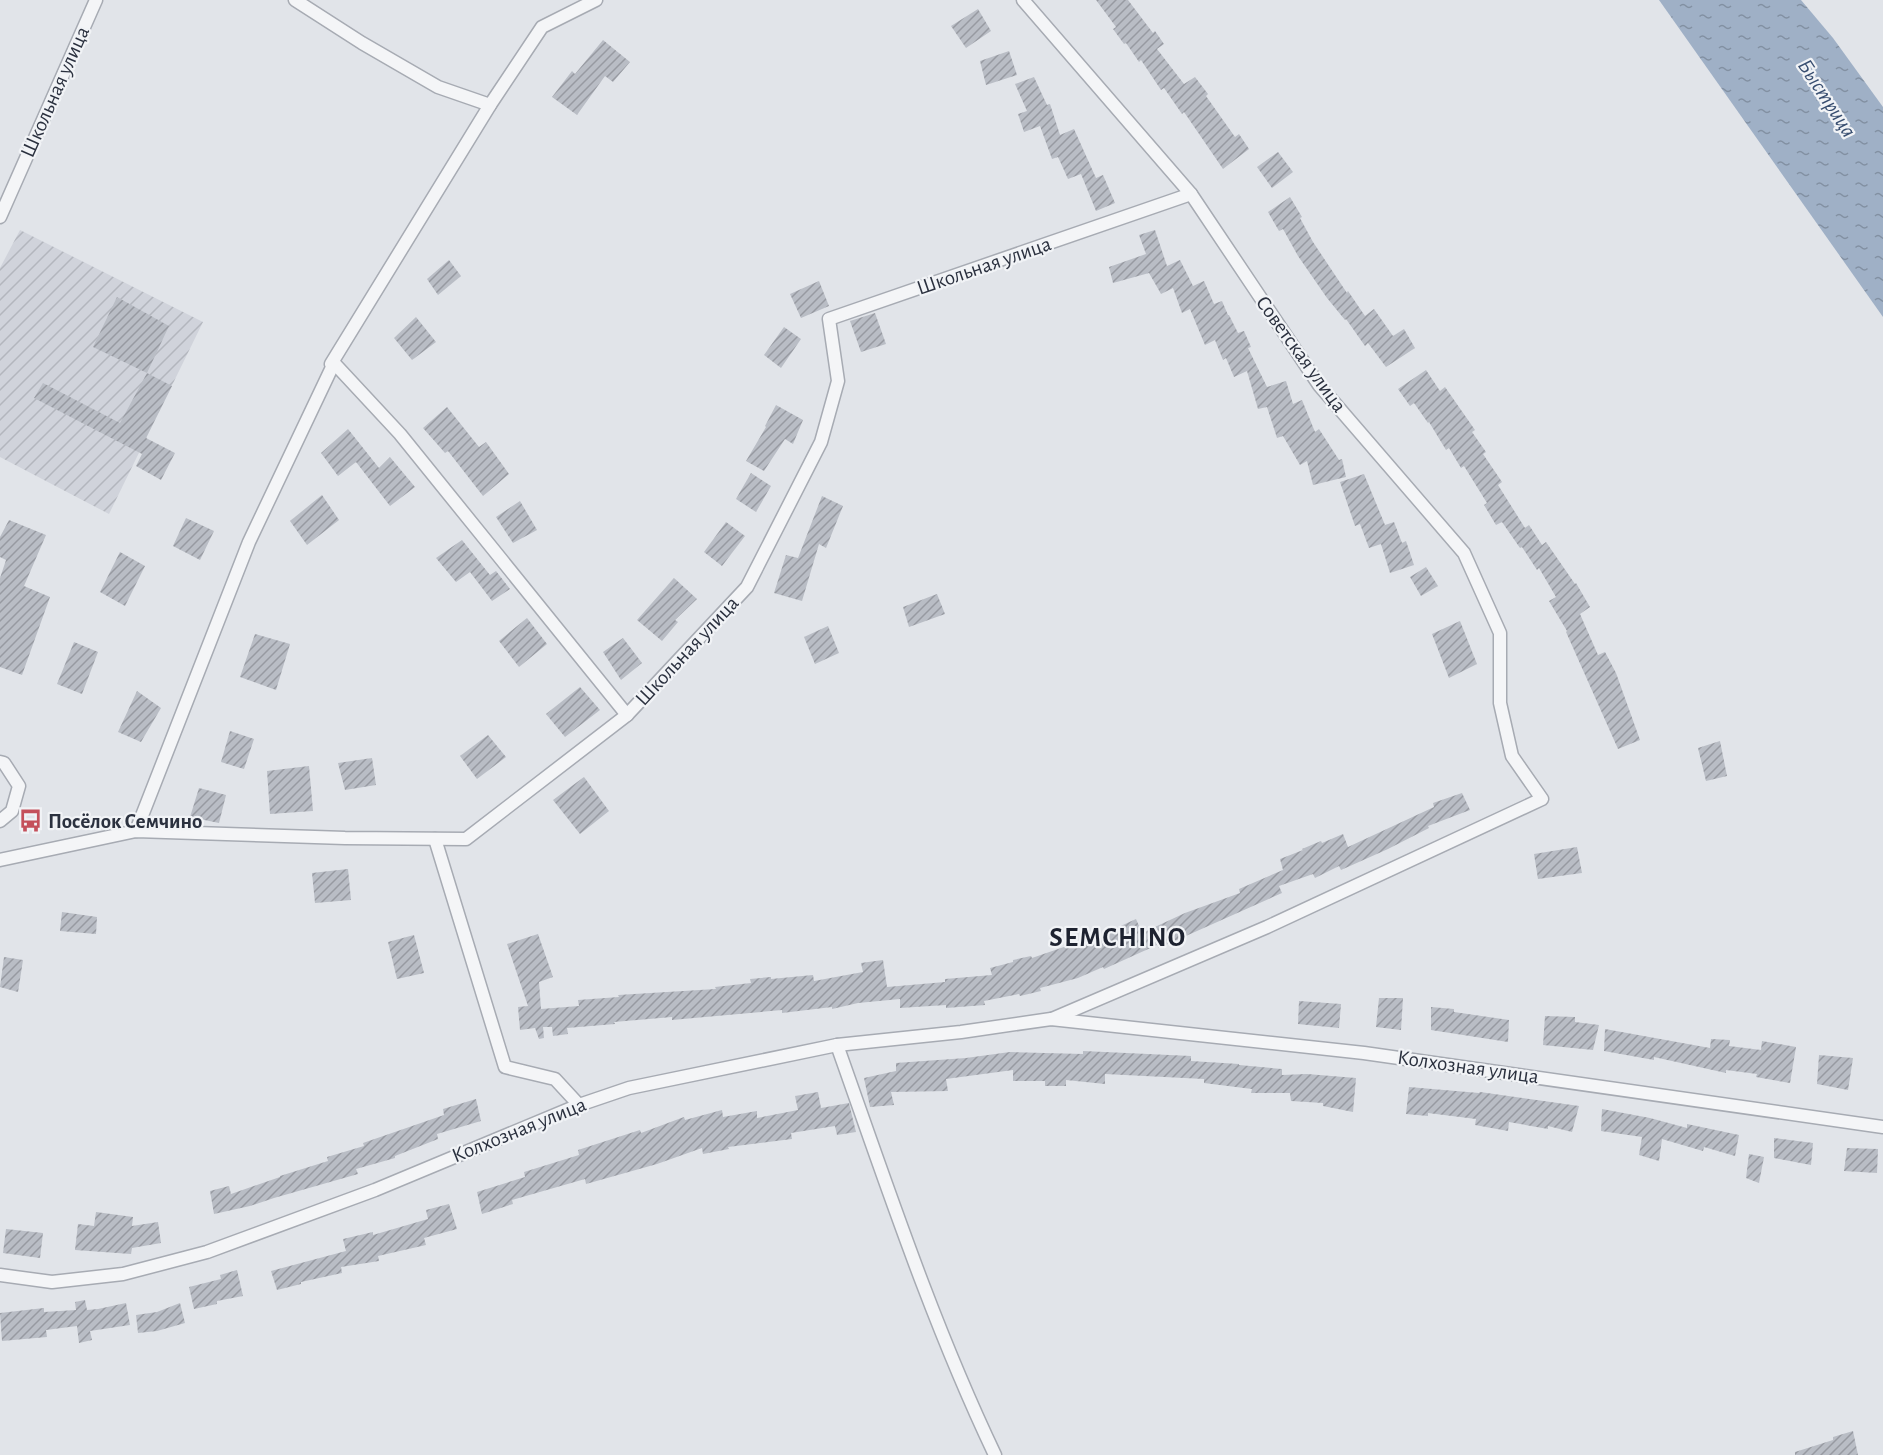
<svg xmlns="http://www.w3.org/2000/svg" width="1883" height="1455" font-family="'Alegreya Sans',sans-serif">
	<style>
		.industrial { fill: url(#industrial-furrows) }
		.water { fill: url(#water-ripples) }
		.building { fill: url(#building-hatch) }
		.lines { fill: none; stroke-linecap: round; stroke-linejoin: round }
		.street-casing { stroke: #a7abb3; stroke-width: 15 }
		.street { stroke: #f4f5f7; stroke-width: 12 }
		.labels { text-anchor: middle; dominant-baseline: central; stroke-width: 4.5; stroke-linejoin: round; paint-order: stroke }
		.street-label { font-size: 21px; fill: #2b313f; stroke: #f1f3f6 }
		.poi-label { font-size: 21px; font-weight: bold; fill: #2b313f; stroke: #f1f3f6; text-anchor: start }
		.water-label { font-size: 22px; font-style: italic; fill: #384e70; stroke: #f1f3f6 }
		.district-label { font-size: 27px; font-weight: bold; letter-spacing: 1.5px; fill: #1d2230; stroke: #f1f3f6 }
	</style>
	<defs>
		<pattern id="industrial-furrows" width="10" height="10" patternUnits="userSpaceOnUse" patternTransform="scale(1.5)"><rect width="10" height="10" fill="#d0d3db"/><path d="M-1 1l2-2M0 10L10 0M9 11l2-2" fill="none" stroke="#b3b6bd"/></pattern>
		<pattern id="water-ripples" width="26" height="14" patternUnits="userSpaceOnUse" patternTransform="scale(1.5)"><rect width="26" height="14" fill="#9fb0c6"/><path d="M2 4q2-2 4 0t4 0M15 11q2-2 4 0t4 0" fill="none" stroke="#8290a2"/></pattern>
		<pattern id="building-hatch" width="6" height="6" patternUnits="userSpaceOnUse" patternTransform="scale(1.5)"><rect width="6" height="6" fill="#b9bdc5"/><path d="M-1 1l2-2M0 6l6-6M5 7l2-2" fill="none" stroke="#979aa1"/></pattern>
	</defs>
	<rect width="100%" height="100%" fill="#e1e4e9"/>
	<path class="industrial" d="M20 230 203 322 109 514 0 457V268Z"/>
	<path class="water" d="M1659 0H1801L1833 38 1883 107V317Z"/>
	<g class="building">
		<path d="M1096 0H1128L1153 33 1155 31 1164 44 1157 49 1184 84 1195 77 1208 94 1206 96 1235 137 1239 134 1249 149 1223 169 1184 112 1182 114 1164 88 1161 90 1141 60 1139 62 1126 43 1124 44 1113 29 1116 27Z"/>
		<path d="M978 9 991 31 966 48 951 26Z"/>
		<path d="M603 40 630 62 613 82 605 76 577 115 552 97 572 71 575 74Z"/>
		<path d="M1009 51 1017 75 986 85 980 61Z"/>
		<path d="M1034 77 1047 105 1050 104 1060 135 1074 129 1096 178 1103 175 1115 203 1096 211 1081 174 1068 179 1058 157 1052 159 1040 126 1024 132 1018 114 1027 111 1015 84Z"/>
		<path d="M1278 152 1293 172 1272 188 1257 167Z"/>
		<path d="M1290 197 1302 217 1300 218 1313 242 1347 293 1348 291 1365 316 1374 309 1393 336 1404 329 1415 348 1386 367 1368 343 1365 346 1346 319 1345 320 1327 298 1298 256 1283 229 1279 231 1268 212Z"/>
		<path d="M1155 230 1167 266 1180 260 1193 286 1204 281 1214 304 1222 301 1228 315H1229L1238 333 1244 331 1251 347 1248 348 1267 387 1286 381 1293 404 1302 400 1315 432 1319 429 1339 460 1342 459 1346 477 1313 485 1307 461 1300 465 1283 436 1277 438 1267 407 1258 409 1247 371 1234 377 1226 358 1223 360 1215 340 1205 345 1190 309 1182 313 1173 288 1161 294 1149 273 1113 283 1109 267 1146 254 1139 235Z"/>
		<path d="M449 260 461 276 438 295 427 279Z"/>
		<path d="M819 281 829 306 801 318 790 294Z"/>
		<path d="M117 297 169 326 147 373 93 347Z"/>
		<path d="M875 313 886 344 861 352 850 321Z"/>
		<path d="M416 317 436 342 412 360 394 338Z"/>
		<path d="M784 327 801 339 781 368 764 355Z"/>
		<path d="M1426 370 1440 391 1445 387 1475 430 1472 432 1486 452 1483 454 1502 482 1498 485 1525 528 1529 525 1542 545 1546 542 1575 584 1576 583 1590 607 1580 614 1598 655 1605 652 1616 673 1640 740 1618 749 1566 632 1567 631 1549 601 1556 597 1539 568 1537 570 1522 547 1520 548 1502 522 1496 525 1484 505 1487 503 1464 466 1461 468 1449 448 1446 450 1429 422 1428 423 1414 403 1410 406 1398 389Z"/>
		<path d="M147 373 172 386 146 438 175 453 161 480 136 466 142 454 34 398 43 383 120 423Z"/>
		<path d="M776 405 803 420 793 444 785 439 764 471 746 461 766 427 765 426Z"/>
		<path d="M447 407 479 447 486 442 509 474 483 496 448 451 445 453 423 428Z"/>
		<path d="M348 429 379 468 390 457 415 487 390 506 356 462 338 476 321 453Z"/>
		<path d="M751 473 771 486 756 512 736 499Z"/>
		<path d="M1364 474 1385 525 1394 522 1402 543 1406 541 1414 565 1390 573 1381 544 1369 548 1360 524 1355 526 1340 482Z"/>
		<path d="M322 495 339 520 307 545 290 521Z"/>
		<path d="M822 496 843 506 826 548 819 544 802 601 774 593 786 555 798 558Z"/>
		<path d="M520 501 537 530 513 543 496 517Z"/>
		<path d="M186 518 214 531 200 560 173 546Z"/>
		<path d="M9 520 46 535 24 586 50 597 22 675 0 667V578L6 560 0 557V537Z"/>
		<path d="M726 522 745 536 722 566 704 552Z"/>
		<path d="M462 540 490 575 496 571 510 589 492 601 470 572 456 582 436 558Z"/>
		<path d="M120 552 145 566 125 606 100 592Z"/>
		<path d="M1426 567 1438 586 1421 596 1410 577Z"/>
		<path d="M674 578 697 599 675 620 678 622 662 641 637 620Z"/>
		<path d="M937 594 945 614 909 627 903 607Z"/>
		<path d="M527 618 547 644 519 667 499 641Z"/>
		<path d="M1460 621 1477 664 1449 678 1432 634Z"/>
		<path d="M828 626 839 653 815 664 804 637Z"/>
		<path d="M255 634 290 644 276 690 240 677Z"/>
		<path d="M623 638 642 663 621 680 603 652Z"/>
		<path d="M74 642 98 652 82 694 57 684Z"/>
		<path d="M580 687 600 710 565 737 546 714Z"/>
		<path d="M137 691 161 708 141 742 118 732Z"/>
		<path d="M230 731 254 739 244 769 221 762Z"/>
		<path d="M488 735 506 757 477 779 460 756Z"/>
		<path d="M1720 741 1727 776 1706 781 1698 748Z"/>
		<path d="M372 758 376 785 345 790 338 763Z"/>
		<path d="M309 766 313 811 270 814 267 771Z"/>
		<path d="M584 777 609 811 580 834 553 800Z"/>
		<path d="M199 788 226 795 219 823 190 817Z"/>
		<path d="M1462 793 1470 810 1428 826 1429 828 1388 849 1341 870 1339 866 1315 878 1313 874 1279 886 1282 893 1159 948 1157 945 1104 969 1103 967 1078 978 1040 988 1041 991 1020 996 1019 994 984 1001 985 1005 946 1008V1005L900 1008V999L858 1003 832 1009V1007L782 1013V1010L672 1020V1017L614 1022 615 1024 567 1028 568 1034 553 1036 552 1027H543L544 1038 539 1039 535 1028 520 1030 518 1007 528 1006 507 944 538 934 553 977 539 982 541 1009 579 1006 578 1000 619 997 618 995 716 989 715 987 751 983 750 979 771 977V979L813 975 814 981 863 972 861 963 883 960 887 987 945 982V979L992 975 990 968 1013 962V960L1031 956 1032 958 1087 939 1088 941 1136 919 1142 933 1185 913 1240 893 1239 889 1283 870 1280 859 1303 850 1302 849 1321 841 1322 843 1343 834 1348 847 1434 807 1433 803Z"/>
		<path d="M1577 847 1582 873 1538 879 1534 854Z"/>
		<path d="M348 869 351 900 315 903 312 873Z"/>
		<path d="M62 912 97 917 96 934 60 931Z"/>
		<path d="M414 935 424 973 397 979 388 942Z"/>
		<path d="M4 957 23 960 18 992 0 987Z"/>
		<path d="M1379 998H1403L1401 1030 1376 1027Z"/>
		<path d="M1299 1001 1341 1004 1339 1028 1298 1024Z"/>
		<path d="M1431 1007 1454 1009V1012L1509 1020 1508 1042 1431 1030Z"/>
		<path d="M1545 1016 1575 1017V1022L1599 1025 1593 1050 1543 1045Z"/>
		<path d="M1605 1029 1710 1048 1711 1039 1730 1040 1729 1046 1761 1050 1762 1041 1796 1047 1790 1083 1756 1077 1757 1074 1726 1070V1073L1654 1057V1060L1604 1051Z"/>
		<path d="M1083 1051 1191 1056V1061L1239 1064V1065L1282 1069V1075L1307 1074 1356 1078 1353 1112 1323 1106V1103L1291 1101 1290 1093H1251L1252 1089 1204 1083V1079L1105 1074V1084L1066 1080V1086H1045V1081H1013V1070L946 1079 948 1091 891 1092 894 1105 870 1107 864 1078 896 1071V1063L966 1058 1010 1052 1083 1054Z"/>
		<path d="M1819 1055 1853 1058 1848 1090 1817 1084Z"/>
		<path d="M1409 1087 1479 1093 1480 1092 1579 1106 1572 1132 1548 1126V1129L1509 1122 1508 1131 1475 1125 1476 1119 1428 1113V1116L1406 1114Z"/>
		<path d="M818 1092 821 1108 849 1103 856 1132 837 1135 835 1126 791 1133 792 1139 728 1147 729 1149 703 1154 702 1148 657 1164 586 1184 585 1179 512 1200 513 1204 482 1214 477 1192 525 1177 524 1172 579 1155 578 1150 640 1130 641 1133 684 1117 685 1120 722 1110 723 1117 757 1111V1118L798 1110 795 1096Z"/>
		<path d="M476 1099 481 1121 437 1134 438 1139 395 1156V1158L356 1169 358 1174 274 1198 250 1206 214 1214 210 1191 229 1186 231 1194 280 1177V1176L328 1161 327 1157 364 1146 363 1143 444 1115 443 1109Z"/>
		<path d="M1602 1109 1650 1118 1687 1128V1124L1739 1135 1735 1156 1704 1147 1703 1151 1662 1139 1659 1161 1639 1155 1642 1137 1601 1131Z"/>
		<path d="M1774 1138 1813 1143 1811 1165 1774 1158Z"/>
		<path d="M1847 1148 1878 1149 1877 1173 1844 1171Z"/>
		<path d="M1749 1154 1764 1157 1759 1183 1746 1178Z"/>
		<path d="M449 1204 457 1229 424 1238 426 1245 378 1256 379 1261 341 1267 342 1273 301 1282V1284L277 1290 271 1271 346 1251 343 1239 373 1232V1235L428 1219 426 1210Z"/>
		<path d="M96 1212 133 1217 132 1226 158 1222 161 1243 132 1248 131 1254 75 1250 78 1224 94 1226Z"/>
		<path d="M6 1229 43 1233 40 1258 3 1253Z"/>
		<path d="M237 1270 243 1296 217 1301V1304L194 1309 189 1287 221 1279 220 1275Z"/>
		<path d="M85 1300 87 1310 98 1309 126 1303 130 1325 90 1331 92 1340 79 1343 77 1326 46 1330 47 1337 2 1341 0 1313 44 1308V1312L76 1310 75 1302Z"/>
		<path d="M180 1303 185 1323 157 1331 138 1333 136 1315 157 1312Z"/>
		<path d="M1853 1431 1858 1455H1795V1452L1833 1440V1437Z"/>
	</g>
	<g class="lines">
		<defs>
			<g id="street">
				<path d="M295 0 362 43 438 87 490 105"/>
				<path d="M1023 0 1191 194 1319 385 1464 553 1500 633V703L1512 756 1542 799 1267 927 1052 1019"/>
				<path d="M0 217 96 0"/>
				<path d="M334 363 400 434 627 715"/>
				<path d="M0 762 4 763 19 786 12 811 0 821"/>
				<path d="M136 831 249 542 334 363 331 364 490 105 542 27 596 0"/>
				<path d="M435 839 505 1067 555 1079 579 1105"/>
				<path d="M0 860 136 831 345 838 466 839 627 715 747 587 821 442 838 381 829 319 1191 194"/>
				<path d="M837 1045C886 1183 932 1323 995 1455"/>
				<path d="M0 1275 52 1282 123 1274 207 1252 375 1190 579 1105 629 1088 837 1045 961 1032 1051 1019 1364 1053 1883 1127"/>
			</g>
		</defs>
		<use href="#street" class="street-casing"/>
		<use href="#street" class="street"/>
	</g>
	<defs>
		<symbol id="bus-bare" viewBox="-9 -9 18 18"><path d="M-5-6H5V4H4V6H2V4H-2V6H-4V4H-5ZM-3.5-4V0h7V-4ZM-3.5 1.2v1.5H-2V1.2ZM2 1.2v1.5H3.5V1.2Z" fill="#c4505b" stroke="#f1f3f6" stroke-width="2.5" paint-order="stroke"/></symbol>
	</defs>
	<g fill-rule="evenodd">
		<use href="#bus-bare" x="14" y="804" width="33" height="33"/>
	</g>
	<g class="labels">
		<g class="street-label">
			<text transform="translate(55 92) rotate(-66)">Школьная улица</text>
			<text transform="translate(984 266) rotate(-19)">Школьная улица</text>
			<text transform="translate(1301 354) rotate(54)">Советская улица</text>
			<text transform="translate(687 651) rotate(-47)">Школьная улица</text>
			<text transform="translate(1468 1067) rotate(8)">Колхозная улица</text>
			<text transform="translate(519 1130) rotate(-22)">Колхозная улица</text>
		</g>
		<g class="poi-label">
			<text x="48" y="821">Посёлок Семчино</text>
		</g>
		<g class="water-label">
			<text transform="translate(1827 98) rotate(57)">Быстрица</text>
		</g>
		<g class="district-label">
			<text x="1118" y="937">SEMCHINO</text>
		</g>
	</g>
</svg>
